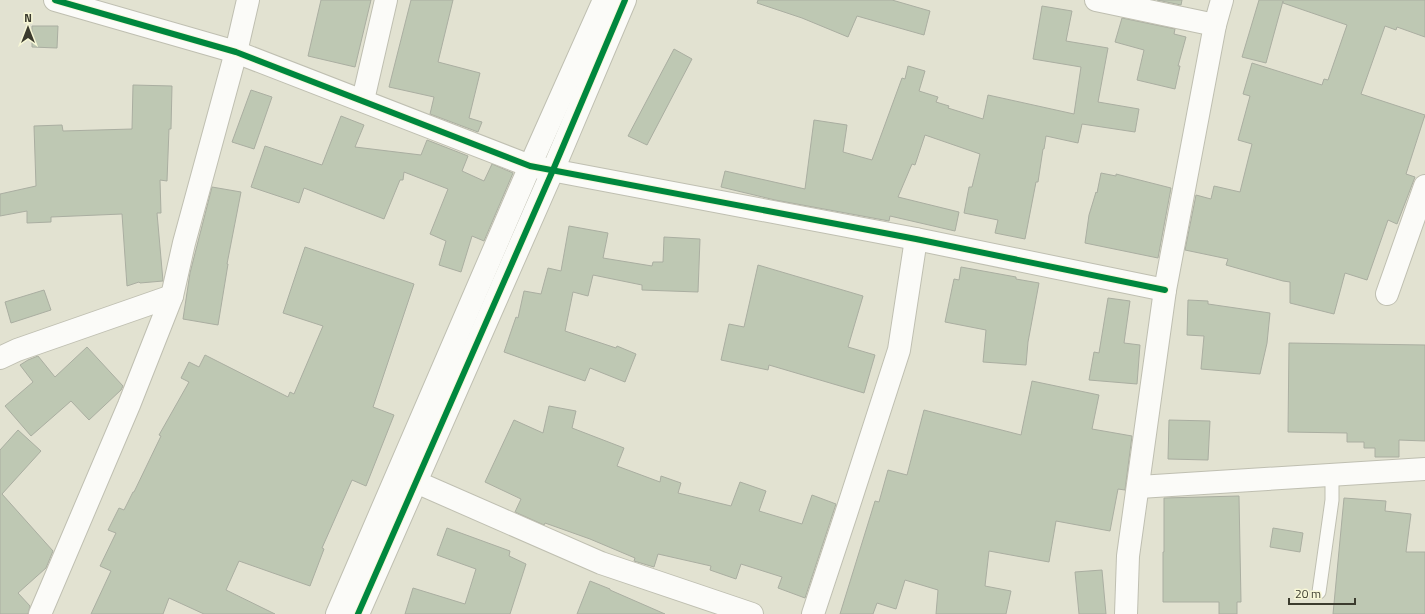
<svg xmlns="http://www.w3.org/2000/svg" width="1425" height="614" font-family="'Titillium Web',sans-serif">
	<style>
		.building { fill: #bec8b3; stroke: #aaaea1 }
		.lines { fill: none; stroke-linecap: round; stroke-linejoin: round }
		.service-casing { stroke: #bfbfb1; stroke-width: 15 }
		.minor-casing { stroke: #bfbfb1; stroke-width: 24 }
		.service { stroke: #fbfbf8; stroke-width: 13 }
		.minor { stroke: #fbfbf8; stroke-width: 22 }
		.cycleway-casing { stroke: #f7f7d6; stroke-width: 8 }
		.cycleway { stroke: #00873e; stroke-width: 6 }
	</style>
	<rect width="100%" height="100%" fill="#e2e2d1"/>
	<g class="building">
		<path d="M321 0H371L355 67 308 56Z"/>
		<path d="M411 0H453L438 62 480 73 469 118 482 122 478 132 430 114 434 97 389 87Z"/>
		<path d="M758 0H892L930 11 924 35 857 16 848 37 802 18 757 3Z"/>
		<path d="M1157 0H1182L1181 5Z"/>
		<path d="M1259 0H1425V37L1397 27 1396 30 1385 26 1361 94 1425 115 1406 174 1415 177 1397 224 1388 220 1367 280 1345 273 1334 314 1290 303V282L1283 281 1226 265 1228 259 1185 250 1196 195 1211 199 1214 186 1240 192 1252 144 1238 140 1250 96 1243 94 1252 63 1322 85 1324 79 1328 80 1347 25 1283 3V1L1266 63 1242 57Z"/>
		<path d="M1042 6 1072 11 1066 41 1108 48 1098 102 1139 109 1135 132 1082 124 1078 143 1046 136 1044 149H1043L1038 182H1036L1025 239 995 233 998 220 964 213 969 187H972L980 154 925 135 915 165 912 164 898 197 959 212 955 231 890 216 889 221 775 200 721 187 725 171 805 189 814 120 847 125 843 152 872 160 902 78 905 79 908 66 925 71 919 91 938 97 936 102 949 106 948 108 983 119 988 95 1074 114 1081 67 1033 59Z"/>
		<path d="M1122 18 1175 29 1174 34 1186 37 1178 66H1180L1175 89 1137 80 1144 50 1115 42Z"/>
		<path d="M32 26H58L57 48 32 47Z"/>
		<path d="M674 49 692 59 647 145 628 136Z"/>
		<path d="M133 85 172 86 171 129H169L167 181 160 180 161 213H157L163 281 140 283 139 282 127 286 122 214 51 217V222L27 223V211L0 216V194L36 186 34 126 62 125 63 131 132 129Z"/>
		<path d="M251 90 272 97 254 149 232 142Z"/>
		<path d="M341 116 364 125 355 147 421 155 427 140 468 156 462 171 484 181 492 164 513 173 484 241 472 236 461 272 439 265 446 241 430 234 448 189 404 172 403 180H400L384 219 304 188 299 203 251 187 265 146 322 165Z"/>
		<path d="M1101 173 1116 176V174L1171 188 1158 258 1085 243 1089 215 1096 192 1097 193Z"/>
		<path d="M212 187 241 192 227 264H228L218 325 183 319 190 273Z"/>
		<path d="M569 226 608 233 603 258 652 266 653 262H663L664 237 700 239 698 292 642 290V285L593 275 588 296 573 292 565 331 616 348 617 346 636 354 625 382 590 368 585 381 504 352 516 317 518 318 524 291 541 294 548 268 561 271Z"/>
		<path d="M305 247 414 284 373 407 394 415 366 486 352 480 322 548 324 549 310 586 239 561 226 590 275 614H204L169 598 163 614H91L111 571 100 566 116 533 108 530 119 508 124 510 133 492H134L161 436 159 435 189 382 181 378 189 362 199 367 205 355 288 397 290 392 294 394 323 326 283 313Z"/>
		<path d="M758 265 863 296 848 347 875 355 864 393 769 365 768 370 721 360 729 324 744 327Z"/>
		<path d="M961 267 1016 277V279L1039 283 1028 342 1026 365 983 362 986 330 945 322 954 279 959 280Z"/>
		<path d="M44 290 51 310 11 323 5 302Z"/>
		<path d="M1108 298 1130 301 1124 343 1140 345 1137 384 1089 380 1094 352 1099 353Z"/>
		<path d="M1188 300 1208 301V304L1270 313 1267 343 1260 374 1201 369 1204 336 1187 335Z"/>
		<path d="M1289 343 1425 345V441L1399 440V457H1375V448H1364V442H1347V433L1288 432Z"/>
		<path d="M87 347 123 386 121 390 89 420 71 401 31 436 5 406 33 382 20 365 28 360 38 356 55 377Z"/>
		<path d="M1032 381 1099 395 1092 429 1132 436 1125 490 1118 489 1110 531 1056 521 1049 562 989 551 985 586 1011 591 1006 614H936L938 590 905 580 896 609 877 603 873 614H840L875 501 879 502 888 470 907 475 924 410 1021 435Z"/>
		<path d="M549 406 576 411 572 428 624 448 617 466 660 482 661 476 681 483 678 493 731 506 740 482 766 491 759 511 802 524 812 495 836 504 805 598 778 588 782 577 741 564 736 579 710 570 711 566 658 554 654 567 634 561 635 558 590 539 545 523 544 525 515 512 521 499 485 482 514 420 543 433Z"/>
		<path d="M1169 420 1210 421 1208 460 1168 459Z"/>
		<path d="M18 430 41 451 2 494 53 551 46 568 18 593 30 606 28 614H0V450Z"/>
		<path d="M1239 496 1241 602H1237V614H1219V602H1163V552H1164V498Z"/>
		<path d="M1344 498 1386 501 1385 511 1411 514 1406 552H1425V614H1333Z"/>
		<path d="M447 528 510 551 509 556 526 564 510 614H405L413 588 465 604 476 569 437 555Z"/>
		<path d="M1273 528 1303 533 1300 552 1270 547Z"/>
		<path d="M1102 570 1106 614H1079L1075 572Z"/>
		<path d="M590 581 610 589V590L665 614H577Z"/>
	</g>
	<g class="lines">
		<defs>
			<path id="service" d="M1319 592 1332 500V474"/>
			<g id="minor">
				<path d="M55 0 236 52 530 166 916 239 1165 290"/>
				<path d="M1096 0 1215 25"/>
				<path d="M363 100 386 0"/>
				<path d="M1387 294 1425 186"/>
				<path d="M0 358 17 350 172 296"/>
				<path d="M403 474 416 482 601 563 752 614"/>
				<path d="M1139 487 1425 469"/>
				<path d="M40 614 129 405 172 296 184 243 236 52 248 0"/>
				<path d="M337 614 530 166 604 0"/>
				<path d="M358 614 553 170 625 0"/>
				<path d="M813 614 846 514 899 350 916 239"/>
				<path d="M1126 614 1128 556 1165 290 1215 25 1222 0"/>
			</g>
		</defs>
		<use href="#service" class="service-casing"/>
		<use href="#minor" class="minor-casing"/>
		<use href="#service" class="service"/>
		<use href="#minor" class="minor"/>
		<defs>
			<g id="cycleway">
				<path d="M55 0 236 52 530 166 916 239 1165 290"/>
				<path d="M358 614 553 170 625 0"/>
			</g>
		</defs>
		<use href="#cycleway" class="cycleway-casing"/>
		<use href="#cycleway" class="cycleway"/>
	</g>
	<g transform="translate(28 28)" stroke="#f7f7d6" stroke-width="3" paint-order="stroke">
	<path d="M0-3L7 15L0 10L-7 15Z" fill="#3b3b2e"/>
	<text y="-6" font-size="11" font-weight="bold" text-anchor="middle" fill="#3b3b2e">N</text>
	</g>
	<path d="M1289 598v6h66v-6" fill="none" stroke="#3b3b2e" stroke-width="2"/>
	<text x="1295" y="598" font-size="12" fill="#3b3b2e" stroke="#f7f7d6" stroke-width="3" paint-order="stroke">20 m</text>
</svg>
